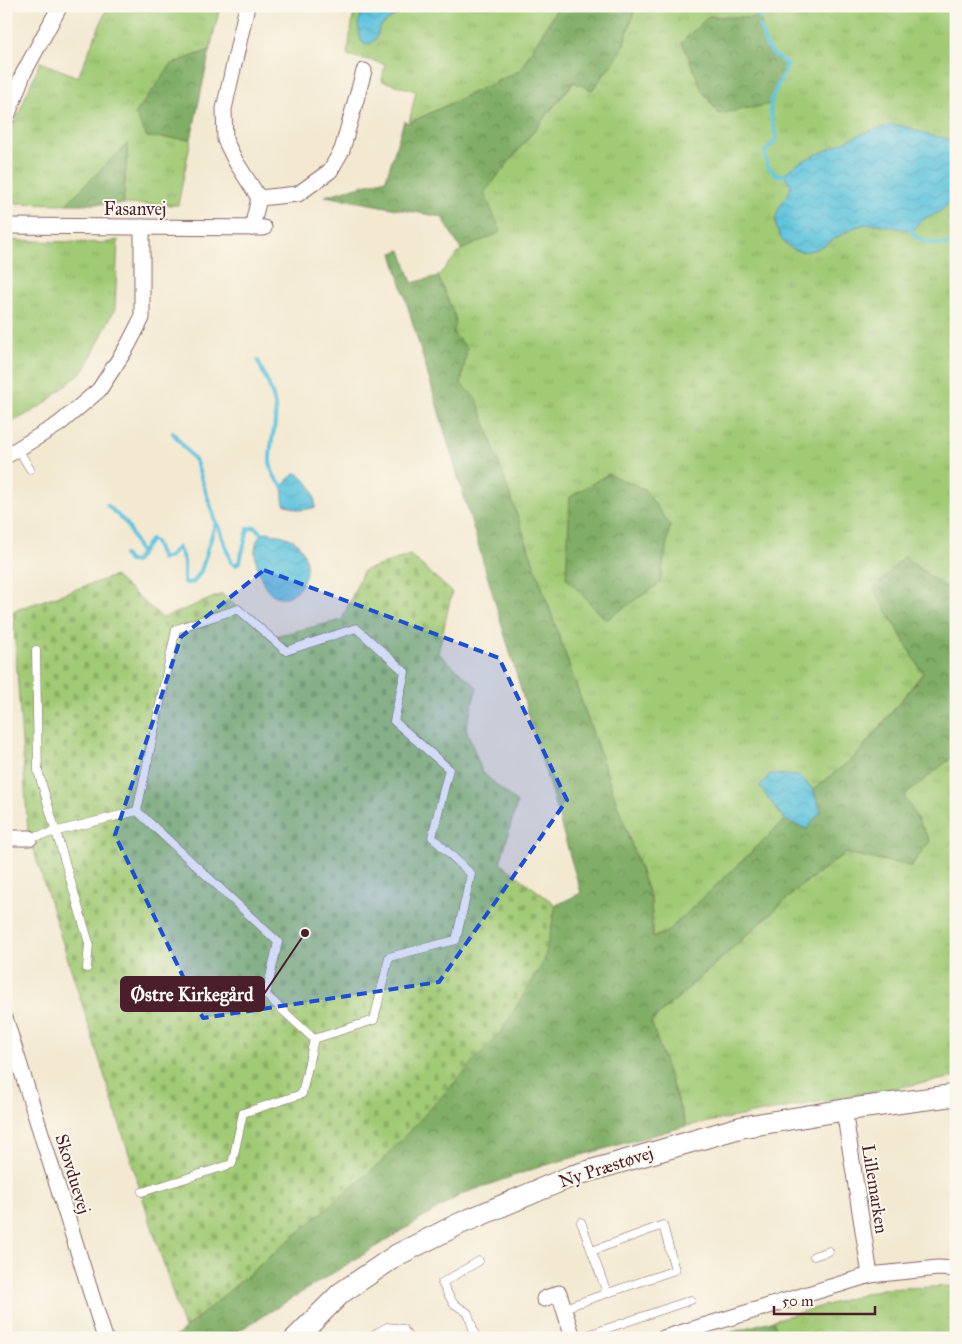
<svg xmlns="http://www.w3.org/2000/svg" width="962" height="1344" font-family="'IM FELL Great Primer',serif">
	<style>
		.grass { fill: url(#grass-tufts); stroke: #767450 }
		.forest { fill: url(#forest-crowns); stroke: #656648 }
		.cemetery { fill: url(#cemetery-stones); stroke: #767450 }
		.water { fill: url(#water-waves); stroke: #547284 }
		.lines { fill: none; stroke-linecap: round; stroke-linejoin: round }
		.stream { stroke: #5fc4dd; stroke-width: 4 }
		.lane-casing { stroke: #856665; stroke-width: 9 }
		.street-casing { stroke: #856665; stroke-width: 17 }
		.secondary-casing { stroke: #856665; stroke-width: 23 }
		.lane { stroke: #fff; stroke-width: 8 }
		.street { stroke: #fff; stroke-width: 15 }
		.secondary { stroke: #fff; stroke-width: 21 }
		.marked { fill: #1d4ed8; fill-opacity: 0.2; stroke: #1d4ed8; stroke-width: 4; stroke-dasharray: 10 6; stroke-linejoin: round }
		.labels { text-anchor: middle; dominant-baseline: central; stroke-width: 4; stroke-linejoin: round; paint-order: stroke }
		.street-label { font-size: 18px; fill: #4a1f2b; stroke: #fbf7ec }
		.leader { fill: none; stroke: #4a1f2b; stroke-width: 2 }
		.callout-dot { fill: #4a1f2b; stroke: #fbf7ec; stroke-width: 2 }
		.callout { fill: #4a1f2b; stroke: #4a1f2b; stroke-width: 2 }
		.callout-label { font-size: 19px; text-anchor: middle; font-weight: bold; fill: #fff }
	</style>
	<defs>
		<pattern id="grass-tufts" width="24" height="20" patternUnits="userSpaceOnUse" patternTransform="scale(1.25)"><rect width="24" height="20" fill="#a1ca75"/><path d="M3 7l-1-3M5 7V3M7 7l1-3M15 17l-1-3M17 17v-4M19 17l1-3" fill="none" stroke="#8cad65"/></pattern>
		<pattern id="forest-crowns" width="20" height="18" patternUnits="userSpaceOnUse" patternTransform="scale(1.25)"><rect width="20" height="18" fill="#80ae66"/><path d="M2 6a3 3 0 1 1 6 0M12 15a3 3 0 1 1 6 0" fill="none" stroke="#6b8d54"/></pattern>
		<pattern id="cemetery-stones" width="16" height="16" patternUnits="userSpaceOnUse" patternTransform="scale(1.25)"><rect width="16" height="16" fill="#a1ca75"/><path d="M2 7V4a2 2 0 0 1 4 0v3zM10 15v-3a2 2 0 0 1 4 0v3z" fill="#8cad65"/></pattern>
		<pattern id="water-waves" width="16" height="10" patternUnits="userSpaceOnUse" patternTransform="scale(1.25)"><rect width="16" height="10" fill="#5fc4dd"/><path d="M0 5q4-4 8 0t8 0" fill="none" stroke="#54a8be"/></pattern>
	</defs>
	<rect width="100%" height="100%" fill="#fbf7ec"/>
	<filter id="ink" filterUnits="userSpaceOnUse"><feTurbulence type="fractalNoise" baseFrequency=".02" numOctaves="2"/><feDisplacementMap in="SourceGraphic" scale="10" xChannelSelector="R" yChannelSelector="G"/><feConvolveMatrix kernelMatrix="1 2 1 2 8 2 1 2 1" color-interpolation-filters="sRGB"/></filter>
	<filter id="wash" filterUnits="userSpaceOnUse"><feTurbulence type="fractalNoise" baseFrequency=".0096" numOctaves="4" result="noise"/><feDisplacementMap in="SourceGraphic" scale="20" xChannelSelector="R" yChannelSelector="G"/><feGaussianBlur stdDeviation="1.12" result="paint"/><feColorMatrix in="noise" values="0 0 0 0 0 0 0 0 0 0 0 0 0 0 0 0 0 1.4 0 .05"/><feComposite in="paint" operator="in"/></filter>
	<g filter="url(#wash)">
		<rect width="100%" height="100%" fill="#f3e9d1"/>
		<g class="grass">
			<path d="M108 6H220L210 50 172 64 147 137 191 139 178 205 123 204 128 144 66 204 6 203V144L40 62 78 77Z"/>
			<path d="M355 6H559L519 71 409 123 416 91 382 81 385 64 347 55Z"/>
			<path d="M636 6H956V596L904 557 874 589 923 673 858 754 813 790 800 776 760 787 785 820 666 933 653 937 651 901 477 401 461 384 467 348 453 333 438 276 461 250 500 232 483 193 574 82 593 89 621 52Z"/>
			<path d="M6 240 105 243 118 240 115 308 85 369 43 405 6 426Z"/>
			<path d="M956 754V1077L686 1126 651 1022 800 887 845 853 911 866 930 840 903 796Z"/>
			<path d="M956 1286V1338H778L774 1320 882 1289Z"/>
		</g>
		<g class="forest">
			<path d="M559 6H636L621 52 592 90 573 82 484 193 501 232 461 250 442 217 325 196 386 179 404 121 409 123 519 71Z"/>
			<path d="M709 16 760 18 767 51 773 57 788 65 777 83 770 104 719 114 703 92 682 42Z"/>
			<path d="M210 50 191 139 147 137 135 114 172 64Z"/>
			<path d="M128 143 123 204H66Z"/>
			<path d="M401 250 412 283 438 276 456 319 453 333 467 348 461 384 477 400 651 901 653 937 666 933 785 820 807 828 821 811 813 790 858 754 923 674 874 589 904 557 956 596V754L904 796 930 841 911 866 845 853 800 887 651 1022 686 1126 539 1167 462 1194 227 1338H174L378 1165 544 961 556 905 581 893 392 253Z"/>
			<path d="M608 474 643 488 670 525 660 583 606 620 566 578 570 497Z"/>
			<path d="M774 1320 778 1338H725L724 1334Z"/>
		</g>
		<path class="cemetery" d="M410 555 452 592 438 653 477 687 466 728 482 772 517 803 500 863 556 905 544 961 501 1032 378 1165 184 1329 28 832 13 611 114 576 163 618 222 594 271 637 342 620 363 571Z"/>
		<g class="water">
			<path d="M364 6H407L380 27 376 39 367 46 361 41 358 24Z"/>
			<path d="M893 125C910 126 914 130 928 135 939 138 945 136 956 143 956 165 962 198 939 212 927 220 923 215 915 229 897 232 881 220 862 225 837 231 811 267 786 244 780 238 775 229 776 220 776 205 789 199 791 186L784 175C796 162 811 157 827 150 850 139 868 129 893 125Z"/>
			<path d="M297 473C310 482 316 492 315 508L299 510 284 504C281 489 283 480 297 473Z"/>
			<path d="M267 532C275 534 290 537 296 542 328 575 277 630 259 572 255 558 252 548 260 535Z"/>
			<path d="M770 774 800 776 813 790 821 811 807 829 785 820 760 787Z"/>
		</g>
		<g class="lines">
			<g class="stream">
				<path d="M753 6 760 18"/>
				<path d="M760 26C768 52 766 50 788 65 772 100 764 99 777 139L765 152 767 166 777 175H784"/>
				<path d="M911 230C917 244 943 246 956 244"/>
				<path d="M258 361C264 375 273 390 275 405 280 433 256 464 283 486"/>
				<path d="M173 433 196 462 217 526"/>
				<path d="M107 505 127 524 141 555"/>
				<path d="M124 555 129 561 135 562 151 539 155 542 162 559 169 557 178 547 184 561V582L187 583 194 582 201 571 215 525 219 526 231 562 236 565 240 561 248 529 255 527 262 534"/>
			</g>
		</g>
	</g>
	<g filter="url(#ink)">
		<g class="lines">
			<defs>
				<g id="lane">
					<path d="M18 449 30 469"/>
					<path d="M36 650 38 771 89 943 87 968"/>
					<path d="M137 811 176 629 238 609 286 651 356 628 405 672 394 721 449 769 432 837 471 874 456 940 389 957 374 1020 314 1039"/>
					<path d="M30 838 137 811 278 942 266 995 314 1039 302 1094 243 1113 232 1164 142 1192"/>
					<path d="M581 1222 607 1293"/>
					<path d="M814 1256 829 1251"/>
					<path d="M564 1308 675 1270 663 1225 592 1251"/>
					<path d="M369 1338 387 1327 403 1329 409 1338"/>
					<path d="M476 1338 468 1313 453 1303 442 1283 479 1261"/>
					<path d="M579 1338 691 1300"/>
				</g>
				<g id="street">
					<path d="M247 6 224 109 225 140 236 162 259 198"/>
					<path d="M6 119 23 74 60 6"/>
					<path d="M6 226 264 228"/>
					<path d="M252 228 259 198 298 194 330 171 342 150 364 71"/>
					<path d="M6 456 59 424 99 390 127 347 142 318V227"/>
					<path d="M6 838H30"/>
					<path d="M6 1021 105 1338"/>
					<path d="M870 1275 938 1268 956 1269"/>
					<path d="M544 1299 559 1293 573 1338"/>
					<path d="M664 1338 870 1275 844 1110"/>
				</g>
				<path id="secondary" d="M296 1338 341 1293 397 1255 459 1224 572 1176 742 1127 844 1110 956 1095"/>
			</defs>
			<use href="#lane" class="lane-casing"/>
			<use href="#street" class="street-casing"/>
			<use href="#secondary" class="secondary-casing"/>
			<use href="#lane" class="lane"/>
			<use href="#street" class="street"/>
			<use href="#secondary" class="secondary"/>
		</g>
	</g>
	<path class="marked" d="M264 570 499 658 567 800 439 982 203 1018 115 835 181 637Z"/>
	<g class="labels">
		<g class="street-label">
			<text x="135" y="209">Fasanvej</text>
			<text transform="translate(606 1167) rotate(-18)">Ny Præstøvej</text>
			<text transform="translate(73 1174) rotate(73)">Skovduevej</text>
			<text transform="translate(875 1189) rotate(81)">Lillemarken</text>
		</g>
	</g>
	<path class="leader" d="M305 933L264 994"/>
	<circle class="callout-dot" cx="305" cy="933" r="5"/>
	<rect class="callout" x="121" y="977" width="143" height="34" rx="5"/>
	<g class="callout-label">
		<text x="192" y="1001">Østre Kirkegård</text>
	</g>
	<rect width="962" height="1344" fill="none" stroke="#fbf7ec" stroke-width="25"/>
	<path d="M774 1306v8h101v-8" fill="none" stroke="#4a1f2b" stroke-width="2.5"/>
	<text x="782" y="1306" font-size="15" fill="#4a1f2b" stroke="#fbf7ec" stroke-width="4" paint-order="stroke">50 m</text>
</svg>
